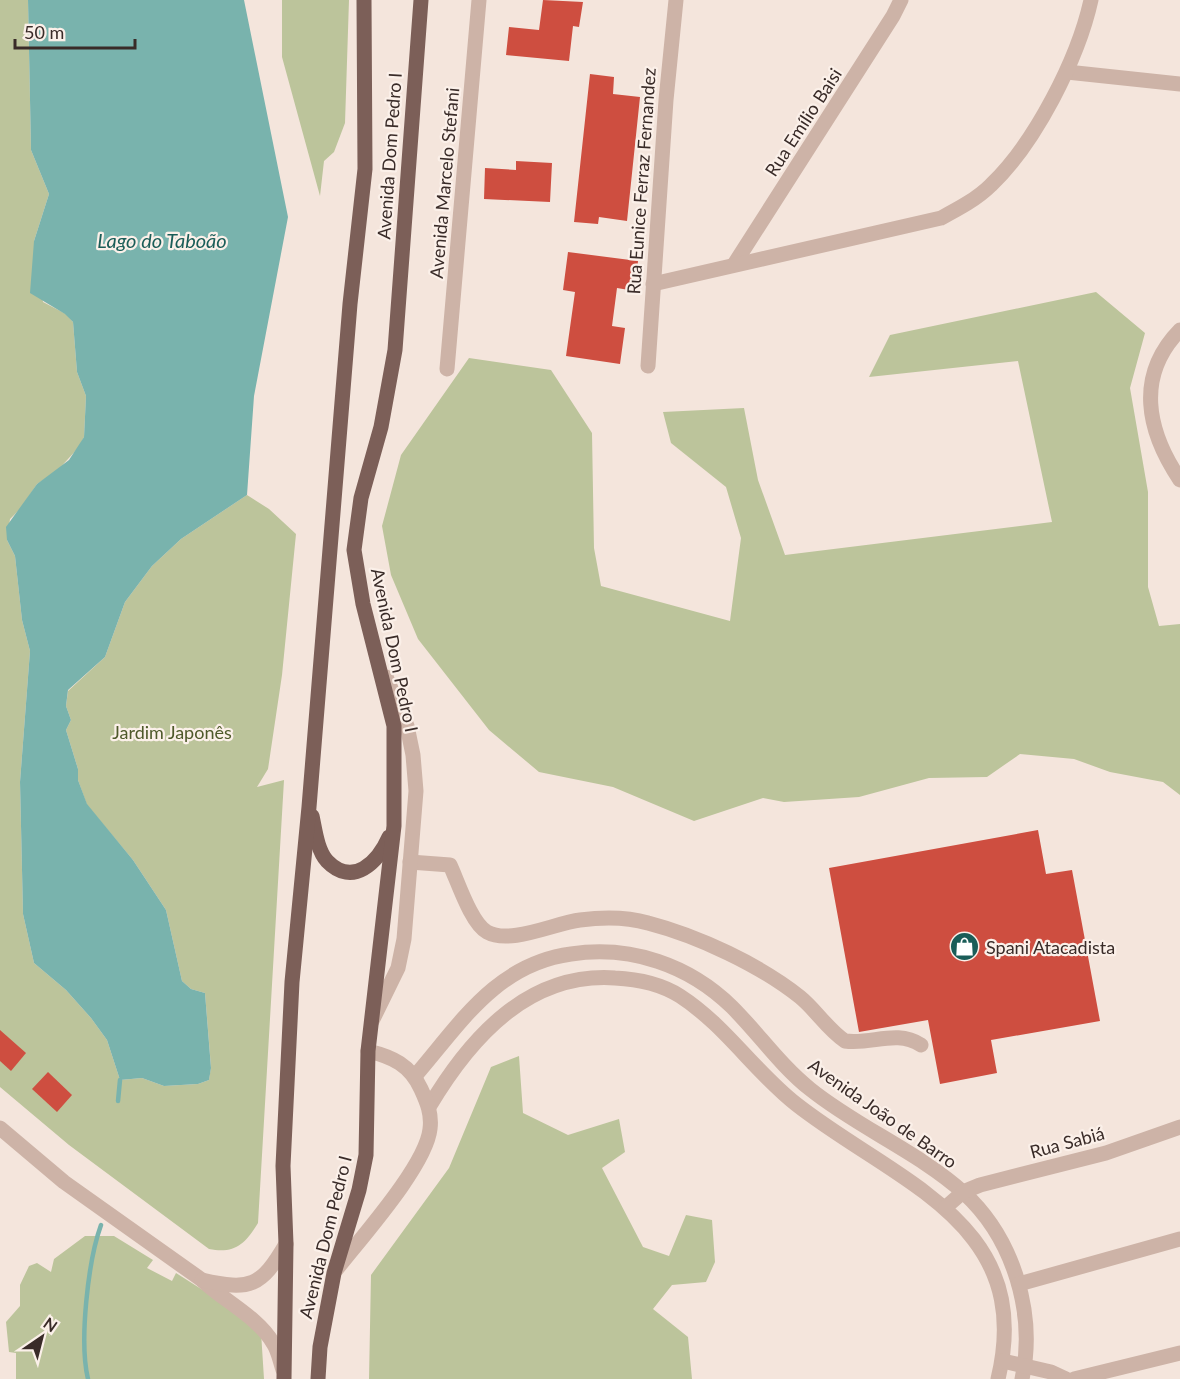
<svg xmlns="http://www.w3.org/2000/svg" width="1180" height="1379" font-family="Lato,sans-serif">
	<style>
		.green { fill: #bcc49b }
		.water { fill: #79b3ad }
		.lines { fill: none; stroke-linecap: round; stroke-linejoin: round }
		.stream { stroke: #79b3ad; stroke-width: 4.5 }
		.building { fill: #ce4e40 }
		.minor { stroke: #cdb3a7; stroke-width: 15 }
		.major { stroke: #7c5f58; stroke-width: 15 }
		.labels { text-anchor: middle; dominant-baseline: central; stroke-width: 4.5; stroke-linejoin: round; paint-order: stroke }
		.street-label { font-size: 18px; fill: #392b28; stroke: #fbf0e9 }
		.park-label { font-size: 18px; fill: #4e592a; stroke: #fbf0e9 }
		.poi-label { font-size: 18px; fill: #392b28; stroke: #fbf0e9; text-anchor: start }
		.water-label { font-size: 20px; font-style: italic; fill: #1a5d58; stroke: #fbf0e9 }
	</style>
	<rect width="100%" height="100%" fill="#f4e5dc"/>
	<g class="green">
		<path d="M0 0H28L31 150 49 194 34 241 43 302 66 314 73 322 77 372 86 396 84 437 79 447 57 471 37 484 21 508 10 519 7 540 15 556 22 620 30 651 20 782 23 914 34 963 66 990 91 1018 107 1040 120 1080 142 1078 164 1086 198 1084 209 1080 211 1067 205 993 191 989 182 981 166 910 133 860 87 805 78 780V769L66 730 71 720 66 706 68 691 105 657 125 602 152 566 181 539 247 495 269 509 296 534 282 675 268 769 257 787 284 780 258 1223C245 1244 235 1254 209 1249L69 1145 0 1087Z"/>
		<path d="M282 0H349L345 123 334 152 324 161 320 196 282 57Z"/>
		<path d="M1096 292 1145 333 1130 388 1148 492V587L1159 626 1180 624V795L1163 782 1110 772 1074 759 1020 754 987 777 929 778 859 797 784 802 763 798 694 821 613 787 539 772 489 730 418 639 391 575 382 526 401 455 469 358 551 370 592 433 594 548 601 586 730 621 741 538 726 487 671 443 663 412 744 408 758 480 785 555 1052 522 1018 361 869 377 890 335Z"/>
		<path d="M519 1056 523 1113 568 1135 619 1119 625 1152 602 1168 643 1247 669 1256 686 1215 712 1220 715 1262 706 1282 672 1285 653 1309 688 1337 692 1379H369L371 1275 449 1168 491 1067Z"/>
		<path d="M85 1236H114L153 1260 147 1268 172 1281 176 1273 239 1313 261 1332 264 1379H16V1353L9 1352 6 1322 20 1306V1285L29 1266 37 1263 51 1272 54 1259Z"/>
	</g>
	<path class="water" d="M28 0H244L288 217 254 396 247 495 181 539 152 566 125 602 105 657 68 690 66 706 71 720 66 730 78 769V780L87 804 133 860 166 910 182 981 191 989 205 993 211 1068 209 1080 198 1084 164 1086 142 1078 120 1080 107 1040 91 1018 66 990 34 963 23 914 20 782 30 651 22 620 15 556 7 540 6 527 37 484 69 460 84 437 86 396 77 372 73 322 65 314 30 293 34 241 49 194 31 150Z"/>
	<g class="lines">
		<g class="stream">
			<path d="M118 1101 120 1080"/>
			<path d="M88 1379C79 1342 88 1261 101 1225"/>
		</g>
	</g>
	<g class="building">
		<path d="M543 0 583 2 579 27 573 26 569 61 506 55 509 27 539 30Z"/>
		<path d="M590 74 614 77 613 94 640 97 627 221 599 217 598 224 574 222Z"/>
		<path d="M516 161 552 163 550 202 484 199 485 168 516 170Z"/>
		<path d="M568 252 638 261 635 291 617 288 612 326 625 328 620 364 566 356 575 292 563 290Z"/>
		<path d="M1038 830 1046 874 1072 870 1100 1021 991 1040 997 1073 940 1084 928 1020 859 1032 829 868Z"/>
		<path d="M0 1030 26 1053 11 1071 0 1061Z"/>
		<path d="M48 1072 72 1095 57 1112 32 1089Z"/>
	</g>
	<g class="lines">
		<g class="minor">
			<path d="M1067 72 1180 84"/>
			<path d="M735 263 893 16 901 0"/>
			<path d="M653 284 941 218C958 209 977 199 991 185 1035 143 1078 59 1091 0"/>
			<path d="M1180 330C1135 376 1147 431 1180 480"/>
			<path d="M648 366 666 100 676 0"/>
			<path d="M447 369 479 0"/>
			<path d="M410 862 450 865C458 882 471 923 487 932 510 945 555 923 580 920 603 917 627 917 648 923 698 936 760 965 800 997 816 1010 828 1030 845 1041 872 1045 896 1029 921 1045"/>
			<path d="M372 1021 398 968 404 939 416 791 413 755 407 726 386 677"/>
			<path d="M415 1076C460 1024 496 964 571 954 631 945 689 965 732 1007 759 1034 780 1065 810 1089 857 1127 920 1153 964 1193 1014 1239 1036 1314 1022 1379"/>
			<path d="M429 1107C470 1038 528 972 615 978 637 979 661 984 680 996 725 1025 754 1071 796 1104 895 1182 1036 1222 998 1379"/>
			<path d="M0 1128 64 1182 202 1280C224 1301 258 1317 273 1343 278 1350 280 1361 283 1370"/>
			<path d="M946 1207 963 1192 980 1185 1106 1153 1180 1127"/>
			<path d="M336 1270C360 1239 426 1166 430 1129 432 1114 427 1102 421 1089 410 1065 393 1057 368 1051"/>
			<path d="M202 1280C250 1291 261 1287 286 1244"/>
			<path d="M1019 1284 1180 1239"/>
			<path d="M1003 1361 1051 1372 1066 1379"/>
			<path d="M1074 1379 1180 1353"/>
		</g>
		<g class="major">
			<path d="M312 816C315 829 317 850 327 861 353 888 378 862 389 837"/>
			<path d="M284 1379 286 1244 283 1166 292 982 309 807 350 304 365 169 364 0"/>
			<path d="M318 1379 320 1347 334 1273 359 1190 366 1155 368 1051 394 826V726L363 604 354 550 361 498 381 427 395 350 421 0"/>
		</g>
	</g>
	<defs>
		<symbol id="shop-disc" viewBox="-11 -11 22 22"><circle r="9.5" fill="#1a5d58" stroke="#fbf0e9"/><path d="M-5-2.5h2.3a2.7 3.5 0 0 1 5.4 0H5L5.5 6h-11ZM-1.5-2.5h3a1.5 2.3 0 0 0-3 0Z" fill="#fff"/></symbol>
	</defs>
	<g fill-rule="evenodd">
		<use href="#shop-disc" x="948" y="930" width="33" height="33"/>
	</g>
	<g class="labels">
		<g class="street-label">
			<text transform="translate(803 122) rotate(-57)">Rua Emílio Baisi</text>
			<text transform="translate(389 156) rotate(-86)">Avenida Dom Pedro I</text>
			<text transform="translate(641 181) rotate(-86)">Rua Eunice Ferraz Fernandez</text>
			<text transform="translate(444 183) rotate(-85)">Avenida Marcelo Stefani</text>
			<text transform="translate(395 650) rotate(78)">Avenida Dom Pedro I</text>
			<text transform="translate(883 1113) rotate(35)">Avenida João de Barro</text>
			<text transform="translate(1067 1142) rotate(-15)">Rua Sabiá</text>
			<text transform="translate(325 1237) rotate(-76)">Avenida Dom Pedro I</text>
		</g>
		<g class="park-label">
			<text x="172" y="732">Jardim Japonês</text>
		</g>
		<g class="poi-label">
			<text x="986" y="947">Spani Atacadista</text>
		</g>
		<g class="water-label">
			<text x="162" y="240">Lago do Taboão</text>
		</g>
	</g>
	<g transform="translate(42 1337) rotate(35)" stroke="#fbf0e9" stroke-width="4.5" paint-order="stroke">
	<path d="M0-4.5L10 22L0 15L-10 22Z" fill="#392b28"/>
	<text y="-9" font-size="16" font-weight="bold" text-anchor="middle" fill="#392b28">N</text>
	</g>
	<path d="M15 39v9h120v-9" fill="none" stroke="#392b28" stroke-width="3"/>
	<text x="24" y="39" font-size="18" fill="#392b28" stroke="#fbf0e9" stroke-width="4.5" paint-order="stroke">50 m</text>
</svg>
